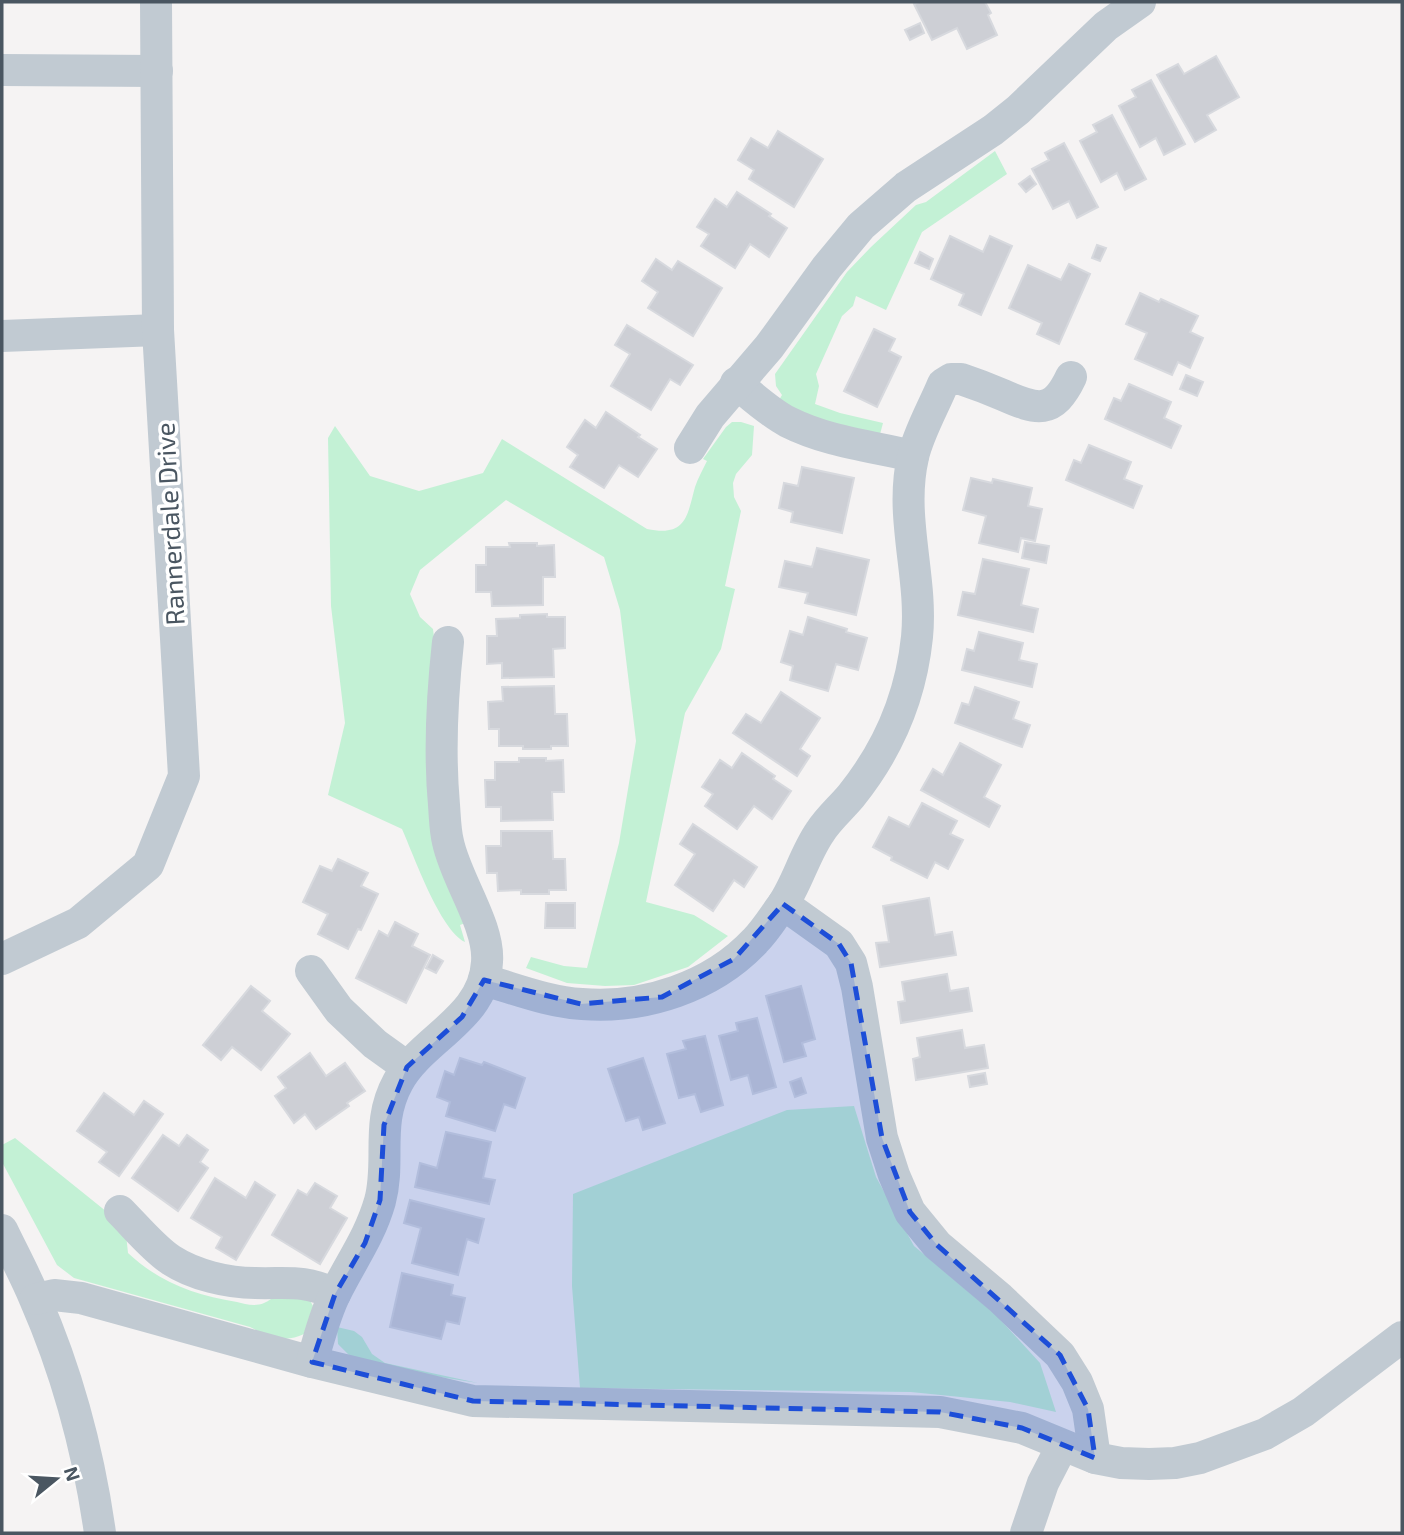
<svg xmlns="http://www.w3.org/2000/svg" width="1404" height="1535" font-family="'Exo 2',sans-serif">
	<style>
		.green { fill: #c3f1d5 }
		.building { fill: #cdcfd5; stroke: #d7d9de; stroke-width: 2 }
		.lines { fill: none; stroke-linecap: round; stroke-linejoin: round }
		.minor { stroke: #c1cad2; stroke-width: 32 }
		.marked { fill: #1d4ed8; fill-opacity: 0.2; stroke: #1d4ed8; stroke-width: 5; stroke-dasharray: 14 9; stroke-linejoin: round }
		.labels { text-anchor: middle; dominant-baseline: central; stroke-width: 7; stroke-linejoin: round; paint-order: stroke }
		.street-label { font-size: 26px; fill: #4a5661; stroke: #fff }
	</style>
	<rect width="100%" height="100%" fill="#f5f3f3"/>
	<g class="green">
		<path d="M995 151 1007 174 922 232 886 310 856 296 853 306 842 316 816 374 819 386 815 404 840 413 883 423 879 438 852 433 778 402 782 395 776 386 775 374 847 272 871 247 916 205 926 202Z"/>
		<path d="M732 422H741L754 426 752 455 736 474 733 483 734 497 741 511 725 586 735 589 721 649 685 713 646 902 694 915 728 936 688 967 634 985 605 986 567 983 526 968 531 957 564 966 587 968 619 843 636 741 620 610 604 557 506 500 420 570 410 594 420 617 433 629 468 922 460 925 465 942C440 930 414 856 402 829L328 795 345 723 331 606 328 438 335 426 370 476 419 491 483 473 502 439 647 529C686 537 687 517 695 487 698 478 703 469 707 461L703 459 726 427Z"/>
		<path d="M854 1106 876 1177 914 1246 996 1315 1040 1363 1056 1412 1010 1402 911 1392 580 1388 572 1286 573 1194 787 1110Z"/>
		<path d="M15 1138 107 1212 126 1234 128 1253C160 1283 195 1295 237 1302 245 1304 255 1307 264 1303 269 1301 273 1297 278 1294L308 1297 313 1306 304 1334C284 1344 268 1336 250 1327L74 1278 57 1265 2 1162V1145Z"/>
		<path d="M337 1327 354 1331 362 1337 372 1354 385 1363 478 1383 384 1368 351 1357 338 1344Z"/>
	</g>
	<g class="building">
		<path d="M919 2H985L991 13 988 15 997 35 967 49 957 28 932 40 914 4Z"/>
		<path d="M920 23 924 33 910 40 905 30Z"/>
		<path d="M1216 56 1239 97 1207 115 1216 130 1195 142 1157 75 1178 64 1184 74Z"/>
		<path d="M1151 80 1185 144 1164 155 1156 138 1140 147 1119 106 1136 97 1132 90Z"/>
		<path d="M1112 115 1146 179 1125 190 1117 173 1101 182 1080 141 1097 132 1093 125Z"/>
		<path d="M778 131 823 159 794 207 749 179 754 170 738 160 751 138 768 148Z"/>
		<path d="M1064 143 1098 207 1077 218 1069 201 1053 209 1032 169 1049 160 1045 153Z"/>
		<path d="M1030 176 1036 184 1026 192 1019 184Z"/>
		<path d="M737 192 771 214 769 216 787 228 769 257 750 244 735 268 701 246 709 234 697 227 715 199 727 207Z"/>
		<path d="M950 236 983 252 990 236 1012 246 981 315 959 305 964 294 931 279Z"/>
		<path d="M1097 245 1106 248 1100 261 1092 258Z"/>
		<path d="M920 252 933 259 929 269 915 263Z"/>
		<path d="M656 259 672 270 678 261 722 288 693 336 648 308 658 292 642 281Z"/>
		<path d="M1069 264 1090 274 1059 344 1037 334 1042 323 1009 308 1028 265 1061 280Z"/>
		<path d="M1140 293 1159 302 1161 299 1198 316 1190 332 1203 338 1190 368 1178 362 1172 375 1135 359 1147 333 1126 324Z"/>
		<path d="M627 325 693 365 680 385 670 379 651 410 611 386 630 354 615 345Z"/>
		<path d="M874 329 895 339 889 351 901 357 877 407 844 391Z"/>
		<path d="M1186 375 1203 382 1197 396 1180 389Z"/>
		<path d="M1129 384 1171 402 1164 418 1181 426 1171 448 1105 419 1114 398 1121 401Z"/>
		<path d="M606 412 640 435 638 437 657 449 638 477 619 465 604 488 570 467 578 455 567 447 585 420 596 428Z"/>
		<path d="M1089 445 1131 462 1124 479 1142 486 1133 508 1066 480 1074 460 1081 463Z"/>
		<path d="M802 467 854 478 842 533 791 522 793 512 779 508 784 483 798 486Z"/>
		<path d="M971 478 992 483 993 479 1032 488 1028 506 1042 509 1035 541 1021 538 1018 552 979 543 986 516 963 510Z"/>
		<path d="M1025 542 1049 546 1046 563 1022 558Z"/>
		<path d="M509 543H537V546L554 545 555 577H543V605L492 606 491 592H476V565H486V547H510Z"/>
		<path d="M817 548 869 560 856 615 805 603 808 593 779 587 785 561 812 567Z"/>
		<path d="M983 559 1029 569 1021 605 1038 609 1033 632 958 615 963 592 975 594Z"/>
		<path d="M547 614V617H565V648L553 649 554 677 502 678V663L487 664V636H497L496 619 520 618V615Z"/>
		<path d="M808 617 847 629 846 632 867 638 858 670 836 664 828 691 790 680 793 666 781 662 790 631 803 635Z"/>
		<path d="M979 632 1023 643 1019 660 1037 664 1032 687 962 670 967 649 974 651Z"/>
		<path d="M554 686 555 714H567L568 746H551V749H523V746H499V729H489L488 702 503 701 502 687Z"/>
		<path d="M975 687 1019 702 1013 719 1030 725 1022 747 955 723 962 703 969 705Z"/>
		<path d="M781 692 820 718 800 749 810 756 797 776 733 733 746 714 761 723Z"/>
		<path d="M960 743 1001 765 984 797 1000 806 989 827 921 790 933 769 943 775Z"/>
		<path d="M742 753 775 776 773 779 791 791 772 819 754 806 737 829 705 806 713 794 702 787 720 760 732 768Z"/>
		<path d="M519 758H546V761L563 760 564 792H552L553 820 501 821V807H486L485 780H495V762H519Z"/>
		<path d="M922 803 957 821 950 834 963 840 948 869 935 862 927 878 891 860 892 857 873 847 889 817 909 827Z"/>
		<path d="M693 824 757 867 744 887 734 880 713 911 675 885 695 854 680 844Z"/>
		<path d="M501 831H552L553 859H565L566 890H549V894H521V890L498 891 497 873H487L486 846H501Z"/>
		<path d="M338 859 368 873 361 886 378 894 361 930 358 929 348 949 318 934 328 914 303 902 320 866 332 871Z"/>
		<path d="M929 898 935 935 952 932 956 955 880 967 876 943 889 942 883 906Z"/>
		<path d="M546 903H575V928H545Z"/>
		<path d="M395 922 418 934 412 946 430 955 406 1003 356 978 379 931 388 936Z"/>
		<path d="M433 955 443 961 436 973 426 968Z"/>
		<path d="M947 974 950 991 968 988 972 1011 901 1023 898 1002 905 1001 902 982Z"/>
		<path d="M251 986 270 1001 262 1011 290 1034 261 1070 232 1047 221 1060 203 1045Z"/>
		<path d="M801 986 815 1039 802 1043 806 1056 784 1062 766 996Z"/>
		<path d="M757 1018 776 1087 753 1094 748 1075 731 1080 719 1036 738 1031 736 1023Z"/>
		<path d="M962 1030 965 1048 984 1045 988 1068 916 1080 913 1059 920 1057 917 1038Z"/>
		<path d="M705 1036 723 1105 701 1112 695 1094 679 1098 667 1054 686 1049 683 1041Z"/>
		<path d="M310 1053 326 1076 345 1063 365 1091 347 1103 349 1106 316 1129 305 1114 294 1123 275 1096 286 1088 278 1077Z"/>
		<path d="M460 1058 482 1065 484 1062 525 1078 515 1108 504 1104 495 1131 446 1116 450 1102 437 1097 445 1071 454 1075Z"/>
		<path d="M643 1058 665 1123 643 1130 639 1117 626 1121 608 1069Z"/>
		<path d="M985 1073 987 1084 970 1087 968 1076Z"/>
		<path d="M801 1078 806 1093 795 1097 790 1082Z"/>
		<path d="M104 1093 134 1115 144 1101 163 1114 119 1176 99 1162 107 1152 77 1131Z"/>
		<path d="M446 1132 491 1142 483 1178 495 1180 489 1204 415 1187 420 1163 437 1168Z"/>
		<path d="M163 1135 179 1146 187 1135 208 1150 200 1162 208 1168 178 1211 132 1178Z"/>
		<path d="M215 1178 246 1198 255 1182 275 1195 236 1260 216 1248 222 1237 191 1218Z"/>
		<path d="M315 1183 337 1196 330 1208 347 1218 320 1264 272 1235 298 1190 307 1195Z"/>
		<path d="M410 1200 484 1219 478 1243 467 1239 458 1275 412 1263 421 1228 404 1223Z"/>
		<path d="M402 1273 453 1285 451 1295 465 1298 459 1324 446 1321 441 1339 390 1327Z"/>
	</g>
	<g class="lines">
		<g class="minor">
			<path d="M2 70 157 71"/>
			<path d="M2 336 158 330"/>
			<path d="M736 383C753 397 769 412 788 422 828 442 871 446 913 456"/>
			<path d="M690 448 710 416 769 347 827 267 861 226 906 187 993 130 1018 110 1106 26 1140 2"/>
			<path d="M783 904 839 944 851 963 857 987 882 1138 894 1175 910 1212 937 1245 1000 1298 1060 1355 1077 1382 1088 1409 1095 1458"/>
			<path d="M2 959 78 923 148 865 184 776 158 330 156 2"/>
			<path d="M311 971 339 1010 375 1044 407 1067"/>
			<path d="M484 980C516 989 548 1002 582 1004 644 1009 712 987 755 941 765 931 773 918 781 907 797 885 804 855 820 832 828 819 841 808 851 796 888 750 911 696 917 637 923 577 899 517 913 457 918 434 934 406 943 384L951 379H961C976 384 989 389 1003 395 1037 410 1053 415 1071 377"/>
			<path d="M120 1211C135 1226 154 1249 171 1260 194 1275 228 1283 255 1283 287 1284 303 1279 335 1294"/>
			<path d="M2 1230C13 1253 25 1275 35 1299 67 1372 89 1455 100 1533"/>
			<path d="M36 1299 54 1295 81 1298 312 1362 473 1401 940 1412 1022 1428 1095 1458 1121 1463 1149 1464 1175 1463 1200 1458 1265 1434 1303 1412 1402 1337"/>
			<path d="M312 1362C319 1339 325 1313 336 1292 352 1260 370 1236 380 1201 391 1160 375 1124 398 1082 422 1038 484 1019 487 962 490 926 456 880 448 842 445 830 445 817 444 805 439 750 442 697 448 642"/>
			<path d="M1026 1533 1043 1483 1062 1446"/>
		</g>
	</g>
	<path class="marked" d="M783 904 839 944 851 963 882 1138 910 1212 937 1245 1060 1355 1088 1409 1095 1458 1022 1428 940 1412 473 1401 312 1362 335 1294 365 1243 380 1200 384 1125 407 1067 462 1017 484 980 581 1004 662 997 734 959Z"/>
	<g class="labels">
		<g class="street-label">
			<text transform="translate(169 524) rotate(-93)">Rannerdale Drive</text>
		</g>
	</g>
	<rect width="1404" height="1535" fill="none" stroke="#4a5661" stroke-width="7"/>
	<g transform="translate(56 1479) rotate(72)" stroke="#ffffff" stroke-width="5" paint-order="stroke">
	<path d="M0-5L12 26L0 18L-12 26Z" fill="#4a5661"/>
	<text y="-10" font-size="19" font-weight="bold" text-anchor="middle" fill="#4a5661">N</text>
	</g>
</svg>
